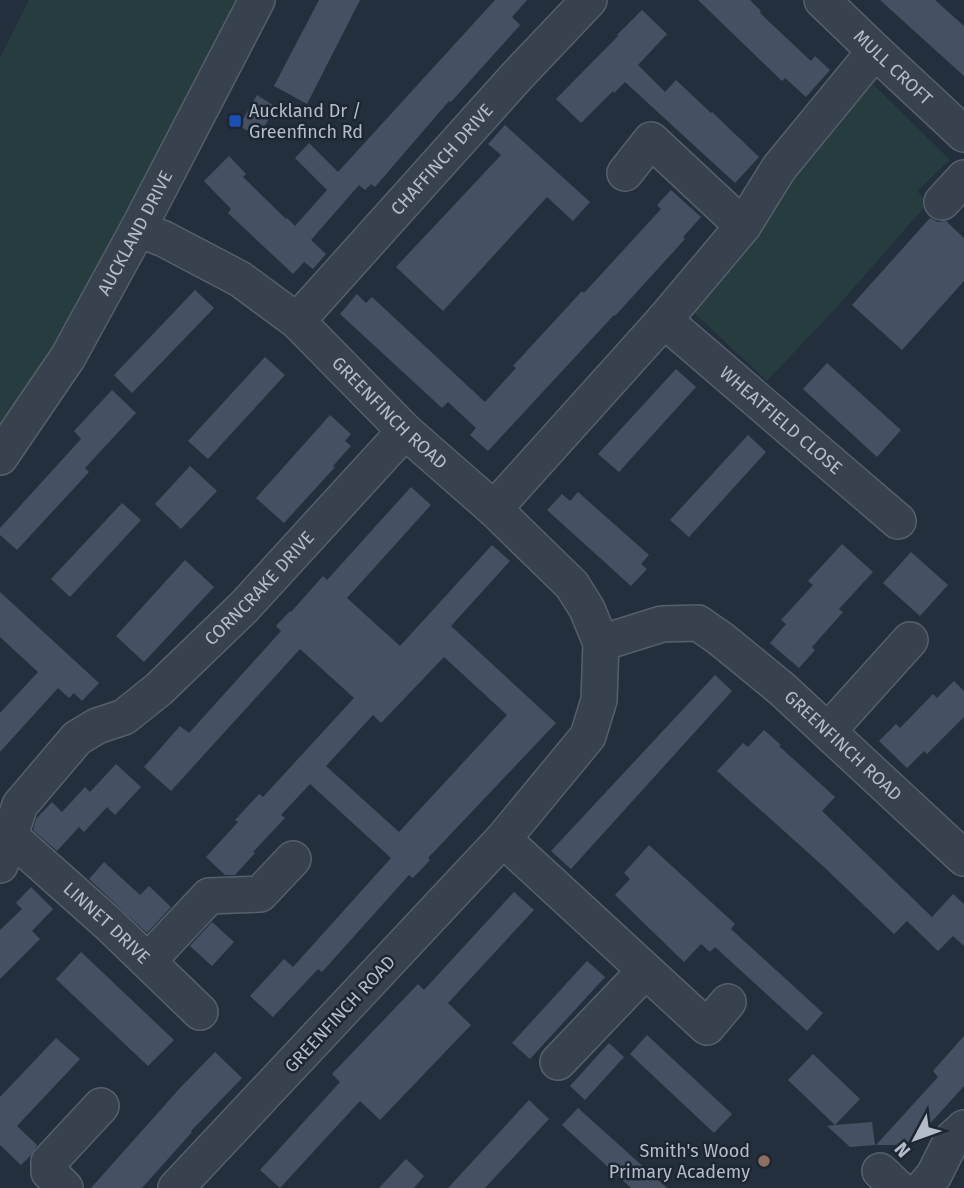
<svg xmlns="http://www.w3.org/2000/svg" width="964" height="1188" font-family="'Fira Sans',sans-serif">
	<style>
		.green { fill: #263c3f }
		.building { fill: #455162; fill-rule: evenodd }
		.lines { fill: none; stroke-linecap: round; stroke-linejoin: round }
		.minor-casing { stroke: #565f6c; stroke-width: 38 }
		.minor { stroke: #38414e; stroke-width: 35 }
		.transit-dot { fill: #1a4fb4; stroke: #1d2633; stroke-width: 2.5 }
		.education-dot { fill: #8d6e63; stroke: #1d2633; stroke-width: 2.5 }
		.labels { text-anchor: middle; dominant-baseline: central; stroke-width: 5; stroke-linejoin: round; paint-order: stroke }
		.street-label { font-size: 18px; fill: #b4bcc9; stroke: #1d2633 }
		.poi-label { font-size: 18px; fill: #b4bcc9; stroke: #1d2633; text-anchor: start }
	</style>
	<rect width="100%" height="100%" fill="#242f3e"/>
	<g class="green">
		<path d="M29 0H237L114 244 13 419 0 437V58Z"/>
		<path d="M873 84 950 160 917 191 928 203 837 307 767 381 689 308 763 211Z"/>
	</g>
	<g class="building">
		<path d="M319 0H360L307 104 274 86Z"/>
		<path d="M495 0H527L512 17 520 25 451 102 449 101 375 187 371 184 365 190 359 185 311 240 326 254 313 269 304 262 293 274 228 213 231 209 204 181 229 156 246 174 243 177 286 219 287 218 295 226 327 190 295 158 309 143 338 172Z"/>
		<path d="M698 0H750L761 11 760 13 811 61 815 56 830 70 806 97 785 78 782 81Z"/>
		<path d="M880 0H935L964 26V76Z"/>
		<path d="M642 10 667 34 638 65 665 92 676 80 711 113 712 112 759 157 735 183 625 82 614 93 613 91 581 123 556 99 618 36 617 35Z"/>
		<path d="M257 95 276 107 258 137 239 126Z"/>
		<path d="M505 125 590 202 573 221 547 197 443 311 396 267 501 155 488 144Z"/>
		<path d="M671 190 701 217 683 237 685 239 615 316 614 315 488 451 470 435 476 428 448 402 442 408 340 314 357 294 366 303 372 297 485 402 516 368 513 366 582 291 584 293 661 209 657 205Z"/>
		<path d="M930 218 938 222 946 221 964 238V281L902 350 852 305Z"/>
		<path d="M195 290 214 308 132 393 114 375Z"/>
		<path d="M265 357 285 375 208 459 188 441Z"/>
		<path d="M827 363 901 430 877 457 803 389Z"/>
		<path d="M676 369 696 387 619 472 598 454Z"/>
		<path d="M112 390 136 413 85 468 89 472 17 550 0 535V528L81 439 74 431Z"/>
		<path d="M330 415 351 434 345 441 351 446 333 466 335 467 284 523 256 498Z"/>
		<path d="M748 435 766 452 689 537 670 520Z"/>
		<path d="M190 466 217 491 181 529 155 504Z"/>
		<path d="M411 487 431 505 347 598 400 646 492 545 510 561 451 626 556 723 428 858 430 860 413 878 409 875 322 972 318 969 273 1017 250 996 284 959 293 967 391 858 310 784 281 815 285 818 253 852 255 853 235 875H225L206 857 238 822 235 820 259 794 263 797 354 698 300 649 171 791 144 767 180 726 189 733 281 631 276 626 290 611 291 612 323 576 327 580ZM444 657 507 715 399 832 326 766 373 715 381 723Z"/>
		<path d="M578 492 649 555 641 564 647 569 631 586 547 510 562 494 570 501Z"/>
		<path d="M122 503 141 520 70 597 51 579Z"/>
		<path d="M842 544 873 572 839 609 843 612 812 647 815 650 799 668 770 643 786 624 781 620 813 585 808 581Z"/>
		<path d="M911 552 948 585 920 616 883 583Z"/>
		<path d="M185 560 214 587 144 662 116 636Z"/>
		<path d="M0 592 99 683 82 701 74 693 69 698 58 688 0 752V713L38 672 0 637Z"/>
		<path d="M715 675 732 691 571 869 551 851Z"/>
		<path d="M954 681 964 691V717L927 754 924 751 907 768 879 741 896 724 900 728 933 694 937 698Z"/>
		<path d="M764 730 781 745 779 746 835 797 822 811 932 917 953 894 964 904V946L953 936 938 951 907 921 894 934 824 867 717 771 743 743 748 747Z"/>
		<path d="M116 764 141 787 115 815 107 807 84 832 79 827 57 851 33 830 36 819 52 802 62 812 85 787 90 792Z"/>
		<path d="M649 845 735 924 731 929 823 1013 807 1031 715 947 710 952 701 944 684 962 615 895 630 879 624 873Z"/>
		<path d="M104 862 140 895 149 886 171 907 147 933 89 879Z"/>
		<path d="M31 887 53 909 32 931 40 939 0 979V930L22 909 16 903Z"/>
		<path d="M514 892 534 910 448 1003 471 1025 380 1120 360 1101 280 1188 260 1170 340 1082 332 1074 418 984 424 990Z"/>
		<path d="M212 922 234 942 212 966 190 946Z"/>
		<path d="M81 952 174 1040 148 1066 56 979Z"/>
		<path d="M587 961 605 977 530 1059 512 1043Z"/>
		<path d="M647 1035 732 1114 714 1133 630 1054Z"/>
		<path d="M964 1036V1086L926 1128 924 1126 908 1145H876L938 1077 933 1071Z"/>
		<path d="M56 1038 80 1059 17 1126 37 1145 32 1154 21 1165 0 1145V1097Z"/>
		<path d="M609 1043 624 1057 585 1100 570 1086Z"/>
		<path d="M215 1052 242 1078 191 1131 192 1132 142 1188H91L180 1088Z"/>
		<path d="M813 1054 860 1099 835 1125 872 1122 875 1145 850 1147 827 1126 835 1125 788 1080Z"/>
		<path d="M529 1100 549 1119 485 1188H448Z"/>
		<path d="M578 1108 667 1188H631L562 1125Z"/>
		<path d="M406 1159 424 1176 414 1188H379Z"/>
	</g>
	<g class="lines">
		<defs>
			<g id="minor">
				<path id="s1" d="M822 0 875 51 964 134"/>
				<path d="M625 173 651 140 743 226"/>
				<path d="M942 202 964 178"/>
				<path id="s2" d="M138 229 164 239 240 279 297 321 405 431 494 509 572 585 587 609 601 643 599 700 588 736 503 839 176 1188"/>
				<path id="s3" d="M664 320 898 521"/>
				<path id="s4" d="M297 321 517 76 589 0"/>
				<path id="s5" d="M0 457 68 357 138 229 257 0"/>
				<path d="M494 509 664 320 743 226 779 168 875 51"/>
				<path id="s6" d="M601 643 662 624 698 623 721 639 782 689 964 858"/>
				<path d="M828 731 910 640"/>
				<path id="s7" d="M10 836 110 925 200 1012"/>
				<path d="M503 839 707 1027 728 1002"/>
				<path id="s8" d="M0 865 20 805 77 738 97 726 124 717 159 689 244 607 405 431"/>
				<path d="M148 961 209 896 260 894 293 859"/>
				<path d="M558 1062 645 971"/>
				<path d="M880 1171 898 1188"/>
				<path d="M65 1188 49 1172V1162L101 1106"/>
				<path d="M923 1188 934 1175 952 1139 964 1128"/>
			</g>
		</defs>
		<use href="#minor" class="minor-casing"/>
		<use href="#minor" class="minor"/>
	</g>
	<rect class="transit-dot" x="228" y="114" width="14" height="14" rx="3.5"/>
	<circle class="education-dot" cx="764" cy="1161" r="7"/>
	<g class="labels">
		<g class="street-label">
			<text stroke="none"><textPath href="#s1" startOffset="98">MULL CROFT</textPath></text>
			<text stroke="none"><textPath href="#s4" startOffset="217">CHAFFINCH DRIVE</textPath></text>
			<text stroke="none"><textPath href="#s5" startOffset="262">AUCKLAND DRIVE</textPath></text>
			<text stroke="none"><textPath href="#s2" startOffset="315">GREENFINCH ROAD</textPath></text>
			<text stroke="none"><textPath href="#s3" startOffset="154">WHEATFIELD CLOSE</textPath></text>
			<text stroke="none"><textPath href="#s8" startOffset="390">CORNCRAKE DRIVE</textPath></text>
			<text stroke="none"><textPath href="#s6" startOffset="290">GREENFINCH ROAD</textPath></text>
			<text stroke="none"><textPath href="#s7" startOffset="130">LINNET DRIVE</textPath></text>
			<text transform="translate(340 1014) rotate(-47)">GREENFINCH ROAD</text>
		</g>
		<g class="poi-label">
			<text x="249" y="111">Auckland Dr /<tspan x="249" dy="21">Greenfinch Rd</tspan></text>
			<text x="750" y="1151" text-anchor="end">Smith's Wood<tspan x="750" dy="21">Primary Academy</tspan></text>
		</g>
	</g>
	<g transform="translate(915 1139) rotate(229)" stroke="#1d2633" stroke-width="5" paint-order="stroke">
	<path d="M0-5L12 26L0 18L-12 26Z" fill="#b4bcc9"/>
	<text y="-10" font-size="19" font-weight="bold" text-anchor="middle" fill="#b4bcc9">N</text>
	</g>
</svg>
